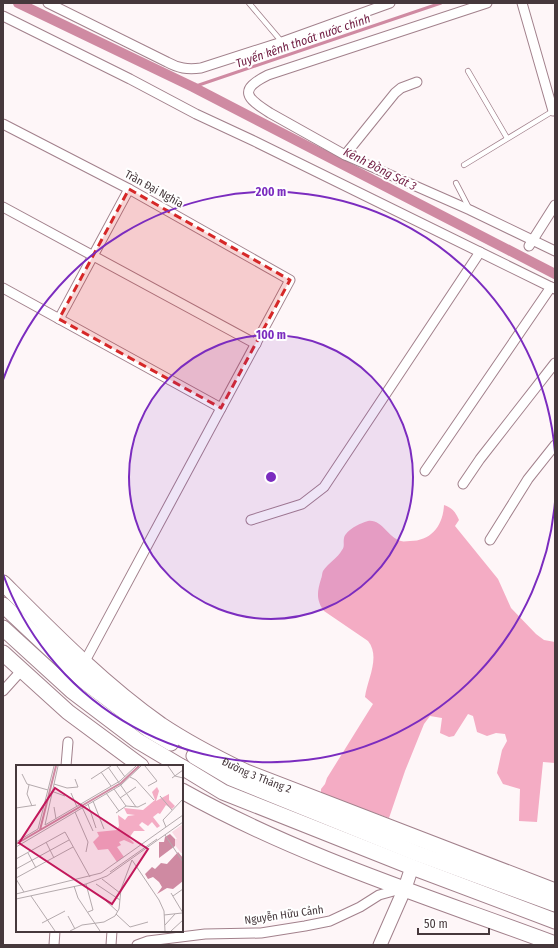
<svg xmlns="http://www.w3.org/2000/svg" width="558" height="948" font-family="'Fira Sans Condensed',sans-serif">
	<style>
		.forest { fill: #f4acc4 }
		.lines { fill: none; stroke-linecap: round; stroke-linejoin: round }
		.stream { stroke: #cf8aa2; stroke-width: 3 }
		.canal { stroke: #cf8aa2; stroke-width: 10 }
		.lane-casing { stroke: #a2818c; stroke-width: 6 }
		.street-casing { stroke: #a2818c; stroke-width: 11 }
		.secondary-casing { stroke: #a2818c; stroke-width: 15 }
		.primary-casing { stroke: #a2818c; stroke-width: 17 }
		.lane { stroke: #fff; stroke-width: 4.5 }
		.street { stroke: #fff; stroke-width: 9 }
		.secondary { stroke: #fff; stroke-width: 13 }
		.primary { stroke: #fff; stroke-width: 15 }
		.marked { fill: #d62828; fill-opacity: 0.2; stroke: #d62828; stroke-width: 3; stroke-dasharray: 8 5; stroke-linejoin: round }
		.ring { fill: none; stroke: #7b2cbf; stroke-width: 2 }
		.labels { text-anchor: middle; dominant-baseline: central; stroke-width: 4; stroke-linejoin: round; paint-order: stroke }
		.street-label { font-size: 11px; fill: #46383c; stroke: #fff }
		.water-label { font-size: 12px; font-style: italic; fill: #732146; stroke: #fff }
		.inset-river { fill: none; stroke: #cf8aa2; stroke-width: 2 }
		.inset-road { fill: none; stroke: #b4aaad; stroke-width: 1 }
		.view { fill: #c2185b; fill-opacity: 0.15; stroke: #c2185b; stroke-width: 2 }
		.inset-edge { fill: none; stroke: #46383c; stroke-width: 2 }
		.centre { fill: #7b2cbf; stroke: #fff; stroke-width: 2 }
		.ring-label { font-size: 12px; text-anchor: middle; font-weight: bold; fill: #7b2cbf; stroke: #fff; stroke-width: 4; stroke-linejoin: round; paint-order: stroke }
	</style>
	<rect width="100%" height="100%" fill="#fef6f8"/>
	<path class="forest" d="M444 505C452 508 455 511 459 520L455 526 498 579 511 608 536 634 544 640 555 642V763L543 762 537 822 519 821 520 789 503 784 497 773 502 750 507 741 505 734 496 733 487 736 477 732 473 716 468 714 454 736 449 737 440 733 442 718 430 716 424 724 405 771 389 818 321 794V789L325 784 327 778 373 704 365 697C367 680 381 657 368 641L324 611C316 600 317 592 321 579 322 577 322 573 323 571 328 563 338 558 342 550 345 546 343 543 344 538 346 530 360 523 368 521 382 519 388 538 401 541 403 542 407 541 410 541 431 541 443 526 444 505Z"/>
	<g class="lines">
		<path class="stream" d="M193 87 441 3"/>
		<path class="canal" d="M18 3 193 87 555 274"/>
		<defs>
			<g id="lane">
				<path d="M249 3 282 42"/>
				<path d="M468 71 507 138"/>
				<path d="M464 165 553 111"/>
				<path d="M456 183 469 208"/>
			</g>
			<g id="street">
				<path d="M48 3 167 62C178 68 187 70 201 68L282 42 390 3"/>
				<path d="M487 3 268 75C238 90 246 98 270 113L345 155 470 210 555 251"/>
				<path d="M522 3 553 111"/>
				<path d="M3 16 130 79 196 114 254 141 555 289"/>
				<path d="M3 124 129 189 290 280 84 663"/>
				<path d="M345 155 395 93 401 88 417 82"/>
				<path d="M3 207 256 344"/>
				<path d="M529 246 555 205"/>
				<path d="M3 288 221 408"/>
				<path d="M59 319 129 189"/>
				<path d="M425 471 551 287"/>
				<path d="M463 484 480 459 555 363"/>
				<path d="M251 520 302 504 324 487 480 252"/>
				<path d="M490 540 528 479 555 445"/>
				<path d="M3 691 21 671"/>
				<path d="M66 766 68 742"/>
				<path d="M54 945 55 931"/>
				<path d="M111 945 112 931"/>
				<path d="M137 945 148 941 205 934 261 933 305 926 330 921 360 907 379 895 401 889"/>
			</g>
			<path id="secondary" d="M380 945 405 888 412 867"/>
			<g id="primary">
				<path id="s1" d="M3 583C53 633 103 684 161 725 188 743 217 758 246 772L555 891"/>
				<path d="M3 605 84 681 149 730 171 743"/>
				<path d="M3 628 72 691 138 741 180 766"/>
				<path d="M3 653 68 712 141 766"/>
				<path d="M194 756 231 778 416 853 555 904"/>
				<path d="M182 767 223 792 412 867 555 921"/>
				<path d="M182 791C300 857 429 897 555 944"/>
			</g>
		</defs>
		<use href="#lane" class="lane-casing"/>
		<use href="#street" class="street-casing"/>
		<use href="#secondary" class="secondary-casing"/>
		<use href="#primary" class="primary-casing"/>
		<use href="#lane" class="lane"/>
		<use href="#street" class="street"/>
		<use href="#secondary" class="secondary"/>
		<use href="#primary" class="primary"/>
	</g>
	<path class="marked" d="M129 189 290 280 221 408 59 319Z"/>
	<circle cx="271" cy="477" r="142" fill="#7b2cbf" fill-opacity=".12"/>
	<g class="ring">
		<circle cx="271" cy="477" r="142"/>
		<path d="M555 502A285 285 0 0 1 3 574M3 380A285 285 0 0 1 555 452"/>
	</g>
	<g class="labels">
		<g class="street-label">
			<text transform="translate(154 189) rotate(29)">Trần Đại Nghĩa</text>
			<text stroke="none"><textPath href="#s1" startOffset="321">Đường 3 Tháng 2</textPath></text>
			<text transform="translate(284 915) rotate(-8)">Nguyễn Hữu Cảnh</text>
		</g>
		<g class="water-label">
			<text transform="translate(303 41) rotate(-19)">Tuyến kênh thoát nước chính</text>
			<text transform="translate(380 169) rotate(27)">Kênh Đồng Sát 3</text>
		</g>
	</g>
	<g transform="translate(16 765)">
		<rect width="167" height="167" fill="#fef6f8"/>
		<path d="M167 59V88H165L159 80V74H161L156 67Z" fill="#fadae4"/>
		<path d="M141 22 143 26 140 36 153 29V35L159 41 156 44 150 40 144 49 142 48 137 52 144 61 141 63 136 57 132 61 126 57 123 60 129 66H118L113 73 118 78 117 79 108 75 103 77 105 80 101 82 108 92 101 97 92 84 82 85 77 77 83 71 81 67 101 65 103 61 102 50 109 55 112 51 119 50 111 49 108 43 127 45 139 35 136 27Z" fill="#f4acc4"/>
		<path d="M154 69 159 74V81L143 93V77H148L149 72ZM162 87 167 93V116L157 124 151 123 141 129 146 122 143 117 137 112 132 114 129 109 136 102 139 104 145 98 151 99Z" fill="#cf8aa2"/>
		<path class="inset-river" d="M24 65 40 1M0 79 105 18 123 1"/>
		<path class="inset-road" d="M42 1 29 60 104 16 120 1M101 1 109 12M129 1 141 16 132 21M152 1 159 11 167 13M92 2 120 42M85 7 95 21M6 9 11 19 32 25M114 12 120 15 138 35M156 13 167 5M75 14 95 1M38 19 51 23 62 22 59 14M13 20 11 29 16 41M98 24 110 41M35 26 49 31M55 28 61 42M90 28 103 46M144 31 156 45M104 33 120 22M77 36 88 64M72 39 80 63M38 42 40 54M66 42 77 66M0 43 20 40M59 47 72 77 70 87M100 48 110 41 122 42 130 38M150 62 147 55 167 34M149 70 167 97M0 77 22 64 38 1M30 77 38 93M0 82 105 20 125 1M12 88 20 103M0 94 49 67 74 112M116 95 143 135 148 146 149 166M0 104 53 75M94 107 141 74M0 113 57 82M0 114 8 127M86 114 104 128M70 119 77 145 72 147M80 119 104 135M58 121 62 133 84 166M155 128 167 148M0 129 85 108 167 50M15 131 39 166M157 131 167 124M0 134 70 119 91 111 167 57M89 135 102 147M100 149 114 162 132 157M148 150 166 148M52 151 59 164M26 158 49 146M149 160 159 149M54 166 66 160 88 157 99 151 103 144 105 124 116 95M155 166 167 155"/>
		<path class="view" d="M39 23 132 84 96 139 3 78Z"/>
		<rect width="167" height="167" class="inset-edge"/>
	</g>
	<circle cx="271" cy="477" r="6" class="centre"/>
	<g class="ring-label">
		<text x="271" y="196">200 m</text>
		<text x="271" y="339">100 m</text>
	</g>
	<rect width="558" height="948" fill="none" stroke="#46383c" stroke-width="8"/>
	<path d="M418 928v6h71v-6" fill="none" stroke="#46383c" stroke-width="2"/>
	<text x="424" y="928" font-size="12" fill="#46383c" stroke="#ffffff" stroke-width="3" paint-order="stroke">50 m</text>
</svg>
